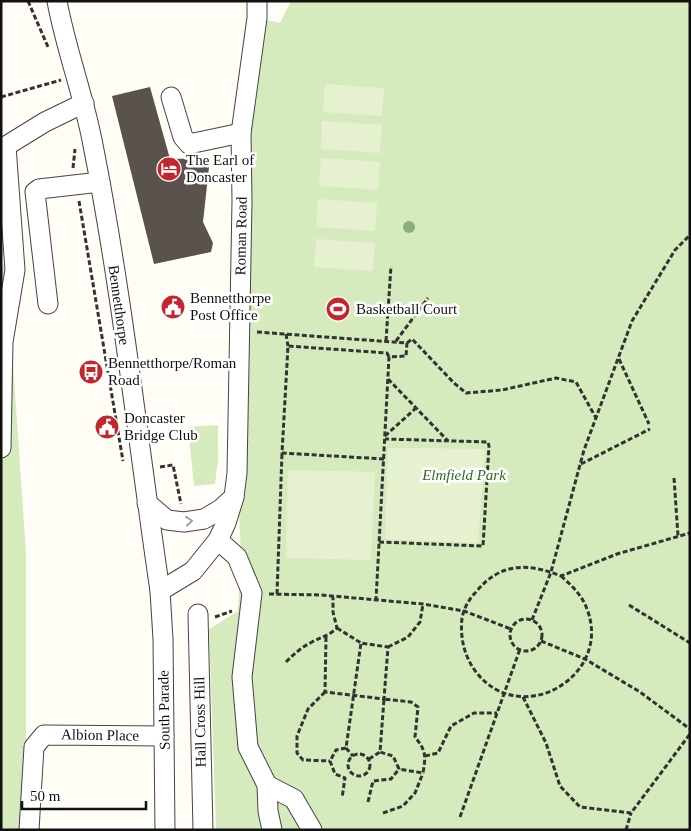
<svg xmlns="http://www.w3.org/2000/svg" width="691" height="831" font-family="'Times New Roman',serif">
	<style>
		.green { fill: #d5ebbd }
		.pitch { fill: #e6f2cf }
		.building { fill: #5a524d }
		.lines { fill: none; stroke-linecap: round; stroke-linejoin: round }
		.minor-casing { stroke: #444; stroke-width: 21 }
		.path { stroke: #333; stroke-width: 3; stroke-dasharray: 5 2.5; stroke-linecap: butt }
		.minor { stroke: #fff; stroke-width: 19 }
		.tree { fill: #8dad7f }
		.oneway { stroke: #a0a0a0 }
		.labels { text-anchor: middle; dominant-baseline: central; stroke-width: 5; stroke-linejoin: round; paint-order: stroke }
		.poi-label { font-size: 15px; fill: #111; stroke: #fff; text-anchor: start }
		.street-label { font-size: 15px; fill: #111; stroke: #fff }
		.park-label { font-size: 15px; font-style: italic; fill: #2f6b1f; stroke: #fff }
	</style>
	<rect width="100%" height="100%" fill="#fffdf5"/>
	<g class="green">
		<path d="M291 1H690V830H216L209 629 238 611 241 552 237 473 242 201 257 18 280 23Z"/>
		<path d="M6 264 26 552V830H1V265Z"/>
		<path d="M218 425V460L215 484 194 486 188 427Z"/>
	</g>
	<g class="pitch">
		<path d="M325 84 384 88 382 116 323 112Z"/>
		<path d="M322 121 382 125 380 153 321 149Z"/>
		<path d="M321 158 380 162 378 190 319 186Z"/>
		<path d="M318 199 377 203 375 231 316 227Z"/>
		<path d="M316 239 375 243 373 271 314 267Z"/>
		<path d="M388 448 485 449 478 543 385 539Z"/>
		<path d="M288 470 375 472 371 560 286 558Z"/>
	</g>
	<path class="building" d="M150 87 170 159 210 158 203 222 213 243 211 252 154 264 112 96Z"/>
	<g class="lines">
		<defs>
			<g id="minor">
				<path d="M57 1C66 50 84 96 93 145 122 292 138 442 160 591L163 639 165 830"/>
				<path d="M171 97 183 137 189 144 241 133"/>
				<path d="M48 304 35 192 39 189 100 182"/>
				<path d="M1 448 3 342 15 270 6 146 45 122 84 103"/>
				<path d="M147 503 167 520 184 522 204 519 221 509 234 497"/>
				<path d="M218 540 237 557 252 593 242 677 248 747 267 785 268 811 272 830"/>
				<path d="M160 591 193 571 218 540 226 523 234 497 237 473 242 201 241 133 257 18V1"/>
				<path d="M198 614 203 830"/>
				<path d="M267 785 294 799 312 830"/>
				<path d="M29 830 34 747 44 735 164 736"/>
			</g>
		</defs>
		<use href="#minor" class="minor-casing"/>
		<g class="path">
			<path d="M28 1 48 47"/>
			<path d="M1 97 61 80"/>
			<path d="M73 168 75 149"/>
			<path d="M79 201 123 461"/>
			<path d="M257 332 407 343 406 356 389 357 376 600"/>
			<path d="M286 334 288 346"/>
			<path d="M386 341 391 266"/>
			<path d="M396 341 428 298"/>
			<path d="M407 343 412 339 454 383 466 393 502 390 556 378 576 382 596 418"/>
			<path d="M619 359 649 424"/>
			<path d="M388 379 448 441"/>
			<path d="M385 436 416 408"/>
			<path d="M384 459 282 453 288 346 387 353 389 357"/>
			<path d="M581 464 650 429"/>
			<path d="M160 467 173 465 181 504"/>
			<path d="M674 478 678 536"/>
			<path d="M379 542 483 546 489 446 488 442 385 439"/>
			<path d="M561 576C572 586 582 595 587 609 613 676 521 730 476 672 464 656 460 638 462 618 464 608 469 599 476 592 500 562 529 563 561 576L617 554 690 533"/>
			<path d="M269 594 321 595 423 604 464 611 511 629"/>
			<path d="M277 594 282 453"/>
			<path d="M629 605 690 643"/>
			<path d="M215 617 232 611"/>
			<circle cx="526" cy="635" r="16"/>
			<path d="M532 620 551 572 584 450 632 321 675 250 690 235"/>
			<path d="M337 628 361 643"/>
			<path d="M326 637 325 692 384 699 388 647 361 643 346 748 336 750 330 761 335 774 345 778 342 798"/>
			<path d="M541 641 585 659 640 692 690 729"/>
			<path d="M388 647 408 637 420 622 423 604"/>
			<path d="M286 662C294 654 302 647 312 642 323 636 327 637 337 628L333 612V597"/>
			<path d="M325 692 308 709 297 736V753L303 760 330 761"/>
			<path d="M523 697 546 743 560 786 580 807 631 813 690 734"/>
			<path d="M346 748 353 756"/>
			<circle cx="359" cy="765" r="11"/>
			<path d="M425 756 438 753 451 726 474 713H497"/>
			<path d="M369 759 380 752"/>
			<path d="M368 802 373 781 391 779 399 769 393 756 380 752 384 699 411 702 418 707 415 737C426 751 426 755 423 773L399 769"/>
			<path d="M383 813 403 806 415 793 423 773"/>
			<path d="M460 817 520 649"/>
			<path d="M626 830 631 813"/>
		</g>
		<use href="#minor" class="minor"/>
	</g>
	<circle class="tree" cx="409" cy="227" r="6"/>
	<defs><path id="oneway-chevron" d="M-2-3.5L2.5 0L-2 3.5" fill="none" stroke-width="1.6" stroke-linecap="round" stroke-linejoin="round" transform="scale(1.25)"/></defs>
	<use class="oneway" href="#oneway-chevron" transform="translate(189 521) rotate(-5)"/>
	<defs>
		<symbol id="hotel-disc" viewBox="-11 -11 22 22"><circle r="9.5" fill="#c4262e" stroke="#fff"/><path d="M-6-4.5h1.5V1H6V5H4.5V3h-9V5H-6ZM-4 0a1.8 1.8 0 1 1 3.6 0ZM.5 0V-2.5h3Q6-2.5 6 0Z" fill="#fff"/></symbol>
		<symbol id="civic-disc" viewBox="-11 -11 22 22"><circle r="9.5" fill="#c4262e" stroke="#fff"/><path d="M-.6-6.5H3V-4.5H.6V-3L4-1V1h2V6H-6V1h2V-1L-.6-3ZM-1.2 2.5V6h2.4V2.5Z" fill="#fff"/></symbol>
		<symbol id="stadium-disc" viewBox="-11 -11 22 22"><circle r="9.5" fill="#c4262e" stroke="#fff"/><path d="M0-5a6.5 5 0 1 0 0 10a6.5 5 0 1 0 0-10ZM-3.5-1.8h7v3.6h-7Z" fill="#fff"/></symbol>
		<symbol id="bus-disc" viewBox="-11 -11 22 22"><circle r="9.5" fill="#c4262e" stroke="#fff"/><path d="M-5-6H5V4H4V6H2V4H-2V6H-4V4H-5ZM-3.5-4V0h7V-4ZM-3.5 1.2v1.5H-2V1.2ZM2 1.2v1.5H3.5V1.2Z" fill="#fff"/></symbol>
	</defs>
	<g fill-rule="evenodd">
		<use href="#hotel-disc" x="155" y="155" width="28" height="28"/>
		<use href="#civic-disc" x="159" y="293" width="28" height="28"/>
		<use href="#stadium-disc" x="324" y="295" width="28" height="28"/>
		<use href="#bus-disc" x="77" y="358" width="28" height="28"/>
		<use href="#civic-disc" x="93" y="413" width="28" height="28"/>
	</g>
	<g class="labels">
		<g class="poi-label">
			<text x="186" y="160">The Earl of<tspan x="186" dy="17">Doncaster</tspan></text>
			<text x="190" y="298">Bennetthorpe<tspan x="190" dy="17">Post Office</tspan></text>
			<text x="356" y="309">Basketball Court</text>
			<text x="108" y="363">Bennetthorpe/Roman<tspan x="108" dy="17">Road</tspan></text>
			<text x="124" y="418">Doncaster<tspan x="124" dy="17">Bridge Club</tspan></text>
		</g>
		<g class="street-label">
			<text transform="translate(241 236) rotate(-89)">Roman Road</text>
			<text transform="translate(119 305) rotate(82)">Bennetthorpe</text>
			<text transform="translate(164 710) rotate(-91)">South Parade</text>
			<text transform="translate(200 722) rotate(-91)">Hall Cross Hill</text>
			<text transform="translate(100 735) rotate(1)">Albion Place</text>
		</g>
		<g class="park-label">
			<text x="464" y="475">Elmfield Park</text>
		</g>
	</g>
	<rect width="691" height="831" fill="none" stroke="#111111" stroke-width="5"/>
	<path d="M22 801v8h124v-8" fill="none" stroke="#111111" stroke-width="2.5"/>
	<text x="30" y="801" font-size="15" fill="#111111" stroke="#ffffff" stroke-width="4" paint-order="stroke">50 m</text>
</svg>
